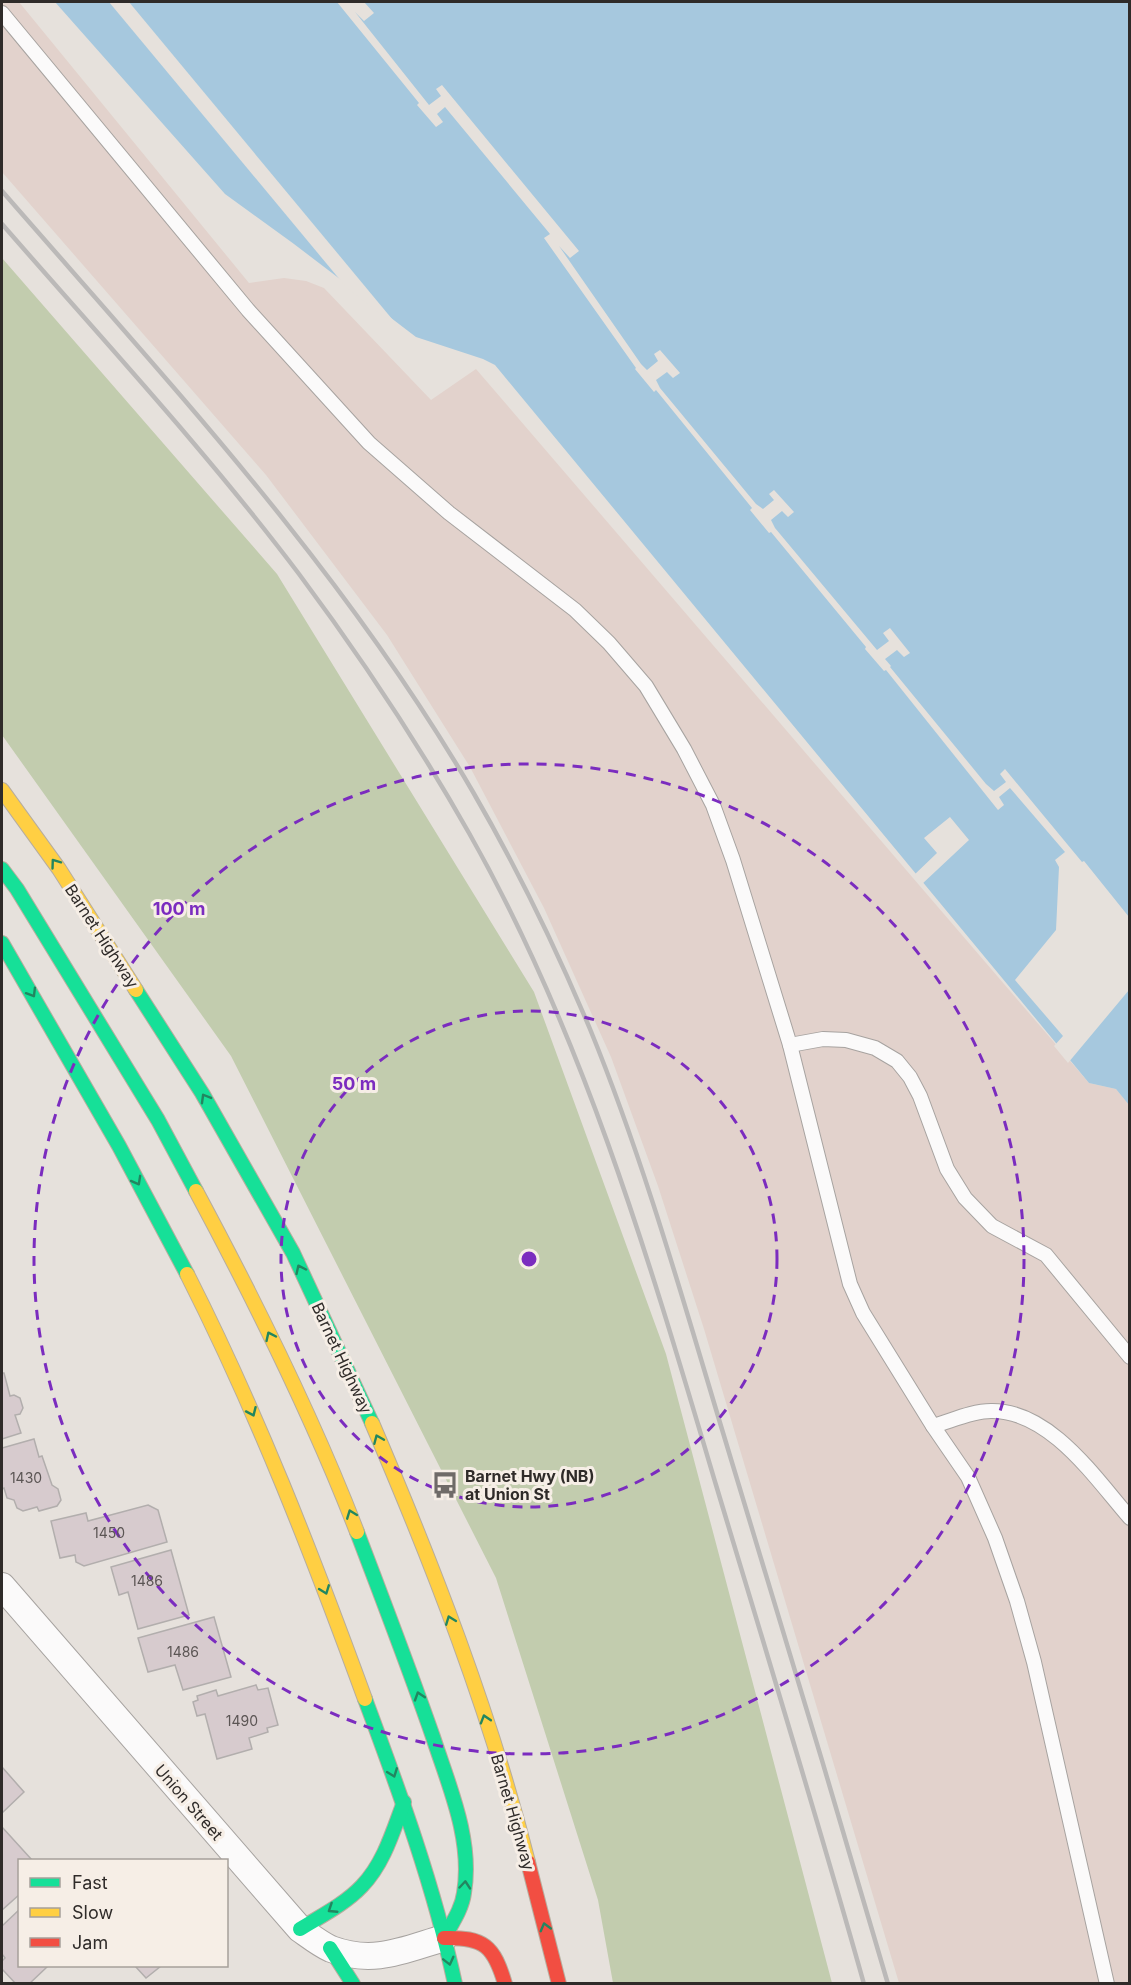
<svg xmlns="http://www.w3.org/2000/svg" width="1131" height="1985" font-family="Inter,sans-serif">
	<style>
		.industrial { fill: #e2d2cc }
		.green { fill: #c2ccae }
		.water { fill: #a6c8de }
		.pier { fill: #e6e1dc }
		.building { fill: #d7cbce; stroke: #b2aead; stroke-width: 1.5 }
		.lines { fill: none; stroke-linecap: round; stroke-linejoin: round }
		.lane-casing { stroke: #a7a3a0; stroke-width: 16 }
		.street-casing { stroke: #a7a3a0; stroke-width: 28 }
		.fast-casing { stroke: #b7ad9e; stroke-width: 16 }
		.slow-casing { stroke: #b7ad9e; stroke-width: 16 }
		.jam-casing { stroke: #b7ad9e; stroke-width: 16 }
		.lane { stroke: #fbfafa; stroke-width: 14 }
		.street { stroke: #fbfafa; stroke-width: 26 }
		.fast { stroke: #16e098; stroke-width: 14 }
		.slow { stroke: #ffcf43; stroke-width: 14 }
		.jam { stroke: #f24e42; stroke-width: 14 }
		.rail { stroke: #bbb9b8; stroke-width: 4.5 }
		.oneway { stroke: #228660 }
		.ring { fill: none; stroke: #7b2cbf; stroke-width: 3; stroke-dasharray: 10 8 }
		.labels { text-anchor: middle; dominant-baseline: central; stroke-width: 6; stroke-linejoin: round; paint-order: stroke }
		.number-label { font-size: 14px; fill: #5b5554 }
		.street-label { font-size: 16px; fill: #2f2b29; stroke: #f6eee6 }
		.poi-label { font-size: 16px; font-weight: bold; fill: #2f2b29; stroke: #f6eee6; text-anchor: start }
		.centre { fill: #7b2cbf; stroke: #f6eee6; stroke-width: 3 }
		.ring-label { font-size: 18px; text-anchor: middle; font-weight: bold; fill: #7b2cbf; stroke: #f6eee6; stroke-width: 6; stroke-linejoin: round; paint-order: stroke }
	</style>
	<rect width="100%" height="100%" fill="#e6e1dc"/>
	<path class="industrial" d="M2 2H19L249 283 284 278 306 281 324 288 431 400 476 369 1089 1083 1116 1089 1129 1105V1983H899L704 1329 658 1186 611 1057 544 908 470 767 387 635 266 475 2 172Z"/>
	<path class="green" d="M2 258 277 574 534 992 666 1354 832 1983H613L598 1900 496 1578 231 1056 2 735Z"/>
	<path class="water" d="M55 2H1129V1105L1116 1089 1089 1083 495 365 483 359 416 337 294 244 225 194Z"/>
	<g class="pier">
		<path d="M109 2H129L402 331 346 287Z"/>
		<path d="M337 2H364L374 13 364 21 355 12 429 105 441 96 436 89 442 85 579 251 570 258 559 246 641 364 647 370 658 361 654 354 660 350 680 373 673 378 667 372 656 380 660 388 756 504 763 509 774 500 769 494 774 490 794 512 788 517 782 511 771 520 775 528 877 650 889 641 883 633 890 628 910 653 904 657 897 650 885 659 891 666 890 667 986 784 994 791 1006 782 1000 774 1005 769 1082 862 1084 861 1129 917V990L1068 1063 1054 1046 1063 1036 1015 980 1056 930 1059 867 1055 860 1065 852 1010 788 999 797 1004 805 998 810 886 670 884 671 865 649 866 647 771 532 769 533 750 510 752 508 656 390 654 392 635 369 636 368 544 238 550 234 445 107 437 114 443 122 436 127 417 105 419 103Z"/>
		<path d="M950 817 969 840 921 885 913 876 937 853 924 838Z"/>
	</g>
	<g class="building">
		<path d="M2 1373H4L10 1396 14 1395 20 1398 23 1408 20 1414 15 1415 21 1433 2 1439Z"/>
		<path d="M34 1439 39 1457 42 1456 52 1485 58 1489 61 1500 57 1506 39 1511 37 1507 23 1511 17 1508 14 1500 7 1498 4 1488 2 1489V1448Z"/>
		<path d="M148 1505 158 1510 167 1542 84 1566 76 1562 75 1555 60 1558 51 1521 86 1513 88 1521Z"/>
		<path d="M171 1550 189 1615 138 1629 128 1592 119 1595 111 1567Z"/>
		<path d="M214 1617 231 1677 183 1690 175 1665 148 1672 138 1638Z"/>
		<path d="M256 1685 258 1690 268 1688 278 1725 267 1728 268 1732 249 1738 252 1749 217 1759 205 1714 197 1716 193 1702 198 1700 197 1696 216 1690 218 1696Z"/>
		<path d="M2 1767 24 1792 2 1813Z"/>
		<path d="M2 1827 32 1860H20V1894L2 1910Z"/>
		<path d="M20 1909V1966H48L29 1984H16L2 1969V1961L5 1958 2 1954V1926Z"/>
		<path d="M135 1966H161L146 1978Z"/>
	</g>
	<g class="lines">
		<defs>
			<g id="lane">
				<path d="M2 13 248 310 369 443 449 513 575 610 609 643 646 686 684 749 713 805 733 860 790 1045 850 1284 863 1313 933 1426 968 1477 995 1538 1017 1601 1034 1662 1107 1984"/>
				<path d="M790 1045 823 1039 846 1040 875 1048 897 1061 910 1077 920 1096 947 1169 965 1198 992 1226 1046 1255 1130 1357"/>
				<path d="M933 1426C951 1421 972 1411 991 1411 1050 1410 1095 1478 1130 1518"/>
			</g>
			<path id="street" d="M2 1586 300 1929C310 1936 320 1944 331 1949 374 1965 403 1950 444 1938"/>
			<g id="fast">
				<path d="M2 869 17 889 158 1120 196 1191"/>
				<path d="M2 943 119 1146 187 1274"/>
				<path d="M136 990 202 1093 293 1253 372 1423"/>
				<path d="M357 1532C383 1600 409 1668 433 1737 449 1786 473 1840 464 1893 462 1909 452 1923 444 1938"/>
				<path d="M365 1699C400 1793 434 1886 455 1984"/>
				<path d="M300 1929C321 1916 345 1904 362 1886 384 1863 393 1831 404 1802"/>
				<path d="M330 1948 353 1984"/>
			</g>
			<g id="slow">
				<path d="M2 790 59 869 136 990"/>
				<path d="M196 1191C255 1301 312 1415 357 1532"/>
				<path d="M187 1274C257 1412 312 1554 365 1699"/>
				<path d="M372 1423C433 1565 490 1712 528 1862"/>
			</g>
			<g id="jam">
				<path d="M528 1862 559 1984"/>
				<path d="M444 1938C484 1937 494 1946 505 1984"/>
			</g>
		</defs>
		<use href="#lane" class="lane-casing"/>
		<use href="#street" class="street-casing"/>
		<use href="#fast" class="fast-casing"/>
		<use href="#slow" class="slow-casing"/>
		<use href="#jam" class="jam-casing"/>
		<use href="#lane" class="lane"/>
		<use href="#street" class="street"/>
		<use href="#fast" class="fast"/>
		<use href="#slow" class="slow"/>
		<use href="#jam" class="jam"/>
		<g class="rail">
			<path d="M2 191C169 383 344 570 473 792 517 868 556 948 590 1029 644 1161 683 1300 724 1436 779 1618 835 1801 888 1984"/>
			<path d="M2 224C102 339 207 452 299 574 361 657 418 743 469 833 584 1036 650 1263 716 1485 766 1651 817 1817 864 1984"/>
		</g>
	</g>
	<defs><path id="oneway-chevron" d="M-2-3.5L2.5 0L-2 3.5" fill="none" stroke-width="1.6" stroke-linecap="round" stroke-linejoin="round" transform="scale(1.5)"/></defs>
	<g class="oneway">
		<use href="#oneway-chevron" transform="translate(55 863) rotate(-126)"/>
		<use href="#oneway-chevron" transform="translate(32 993) rotate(59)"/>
		<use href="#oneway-chevron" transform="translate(205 1098) rotate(-120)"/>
		<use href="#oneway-chevron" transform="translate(137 1181) rotate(61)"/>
		<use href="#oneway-chevron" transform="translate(300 1269) rotate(-115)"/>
		<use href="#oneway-chevron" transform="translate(270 1336) rotate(-115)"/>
		<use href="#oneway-chevron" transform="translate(252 1412) rotate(66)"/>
		<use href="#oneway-chevron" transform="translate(378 1439) rotate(-113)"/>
		<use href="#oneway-chevron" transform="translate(351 1514) rotate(-111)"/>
		<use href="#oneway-chevron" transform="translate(325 1590) rotate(69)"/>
		<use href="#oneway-chevron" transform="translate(450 1620) rotate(-111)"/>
		<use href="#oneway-chevron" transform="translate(419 1696) rotate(-108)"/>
		<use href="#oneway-chevron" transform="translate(485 1719) rotate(-107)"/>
		<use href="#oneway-chevron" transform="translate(393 1773) rotate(69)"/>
		<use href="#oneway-chevron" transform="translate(465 1885) rotate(-85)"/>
		<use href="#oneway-chevron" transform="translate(332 1909) rotate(147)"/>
		<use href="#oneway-chevron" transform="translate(545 1927) rotate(-105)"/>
		<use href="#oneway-chevron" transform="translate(449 1961) rotate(76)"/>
	</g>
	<g class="ring">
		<circle cx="529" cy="1259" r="248"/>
		<circle cx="529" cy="1259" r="495"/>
	</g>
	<defs>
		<symbol id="bus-bare" viewBox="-9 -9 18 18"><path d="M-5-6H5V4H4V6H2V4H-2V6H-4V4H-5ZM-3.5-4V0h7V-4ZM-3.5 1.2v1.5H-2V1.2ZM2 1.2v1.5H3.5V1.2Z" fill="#6f6b68" stroke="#f6eee6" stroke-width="2.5" paint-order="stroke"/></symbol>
	</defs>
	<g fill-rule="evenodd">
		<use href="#bus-bare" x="426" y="1466" width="38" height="38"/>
	</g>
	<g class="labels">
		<g class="number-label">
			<text x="26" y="1477">1430</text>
			<text x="109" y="1532">1450</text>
			<text x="147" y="1580">1486</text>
			<text x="183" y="1651">1486</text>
			<text x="242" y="1720">1490</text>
		</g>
		<g class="street-label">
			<text transform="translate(102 936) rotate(57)">Barnet Highway</text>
			<text transform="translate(342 1358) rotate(65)">Barnet Highway</text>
			<text transform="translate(189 1802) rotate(49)">Union Street</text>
			<text transform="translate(513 1812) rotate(74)">Barnet Highway</text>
		</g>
		<g class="poi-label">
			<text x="465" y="1476">Barnet Hwy (NB)<tspan x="465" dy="18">at Union St</tspan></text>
		</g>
	</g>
	<circle cx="529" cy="1259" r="9" class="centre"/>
	<g class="ring-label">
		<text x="179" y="915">100 m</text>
		<text x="354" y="1090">50 m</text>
	</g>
	<rect width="1131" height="1985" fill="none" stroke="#2f2b29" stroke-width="6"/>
	<rect x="18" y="1859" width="210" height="108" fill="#f6eee6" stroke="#a6a09a" stroke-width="1.5"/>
	<rect x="30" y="1878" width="30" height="9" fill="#16e098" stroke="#a6a09a" stroke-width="1.5"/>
	<text x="72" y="1889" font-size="18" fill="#2f2b29">Fast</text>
	<rect x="30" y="1908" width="30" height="9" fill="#ffcf43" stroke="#a6a09a" stroke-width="1.5"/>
	<text x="72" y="1919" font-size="18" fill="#2f2b29">Slow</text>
	<rect x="30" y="1938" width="30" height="9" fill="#f24e42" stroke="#a6a09a" stroke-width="1.5"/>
	<text x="72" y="1949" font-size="18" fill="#2f2b29">Jam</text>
</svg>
